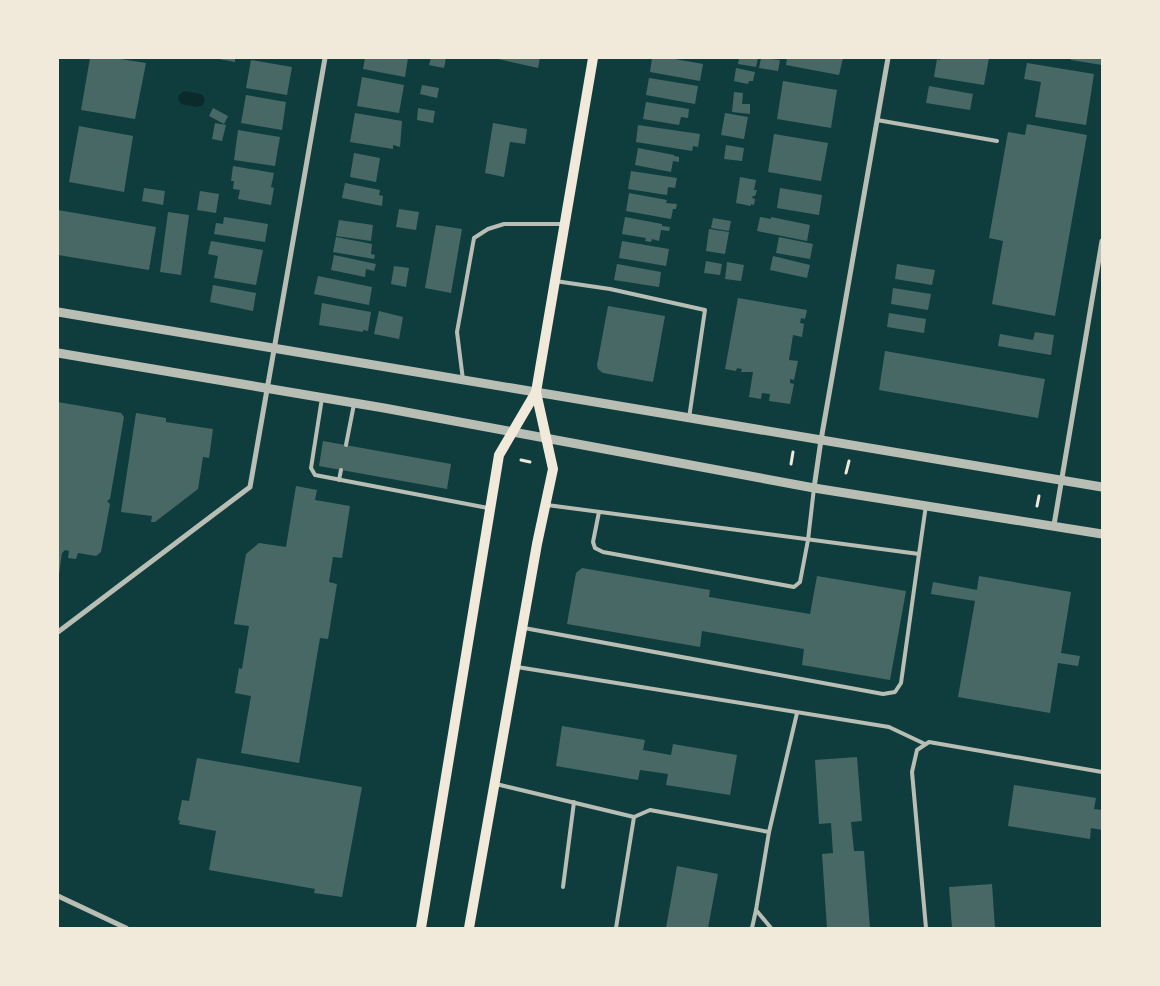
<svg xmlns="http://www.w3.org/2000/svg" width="1160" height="986" font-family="'Golos Text',sans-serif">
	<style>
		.water { fill: #0a2a2b }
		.building { fill: #486865 }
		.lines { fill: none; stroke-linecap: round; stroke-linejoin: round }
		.path { stroke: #f1e9da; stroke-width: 3 }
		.service { stroke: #b8beb3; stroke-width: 4 }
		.minor { stroke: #b8beb3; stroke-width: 5 }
		.tertiary { stroke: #b8beb3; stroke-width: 9 }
		.secondary { stroke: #f1e9da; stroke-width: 10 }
	</style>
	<rect width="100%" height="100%" fill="#0f3d3e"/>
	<path class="water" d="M184 91 201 94 205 99 203 105 197 107 181 104 178 98 179 95Z"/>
	<g class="building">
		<path d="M90 58H114L146 63 135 119 81 110Z"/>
		<path d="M219 58H235V62L219 59Z"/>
		<path d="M365 58H408L405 77 363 69Z"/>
		<path d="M431 58H446L444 68 429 65Z"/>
		<path d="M498 58H540L538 68 498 59Z"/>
		<path d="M652 58H669L703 64 700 81 650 72Z"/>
		<path d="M739 58H758L756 67 738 64Z"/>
		<path d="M761 58 780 60 778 71 759 68Z"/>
		<path d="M787 58H843L839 75 786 65Z"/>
		<path d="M941 58H989L984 85 934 77 937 59 940 60Z"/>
		<path d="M1071 58H1102V65L1071 60Z"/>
		<path d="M251 60 292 67 287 95 246 88Z"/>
		<path d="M1027 63 1094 74 1086 125 1035 117 1041 82 1024 79Z"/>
		<path d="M736 68 755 72 753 81H749L748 84 734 81Z"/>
		<path d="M362 77 404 85 399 113 357 106Z"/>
		<path d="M649 78 698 86 695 104 646 95Z"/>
		<path d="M783 81 837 90 831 128 777 119Z"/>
		<path d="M422 85 439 88 437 98 420 94Z"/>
		<path d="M929 86 973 94 970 110 926 103Z"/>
		<path d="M734 92 743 93 742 104H750V114L732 112Z"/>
		<path d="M246 95 286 102 282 130 241 123Z"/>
		<path d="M646 102 689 109 688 118 681 117 679 125 643 119Z"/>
		<path d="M213 108 228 116 224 124 209 116Z"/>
		<path d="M418 108 435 111 433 123 417 120Z"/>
		<path d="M355 113 402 121 400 147 393 145V149L350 142Z"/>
		<path d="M725 113 748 117 744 139 721 135Z"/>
		<path d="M215 123 226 125 222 141 212 139Z"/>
		<path d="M493 123 527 129 525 144 510 142 504 177 485 173Z"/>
		<path d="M1027 124 1087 135 1055 316 992 304 1003 241 989 238 1008 132 1025 135Z"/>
		<path d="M638 125 700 134 698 147 693 146 692 151 636 142Z"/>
		<path d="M79 126 133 136 124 192 69 182Z"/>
		<path d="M238 130 280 137 275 166 234 160Z"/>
		<path d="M774 134 828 143 821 181 768 172Z"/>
		<path d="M726 145 744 148 742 161 724 159Z"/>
		<path d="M638 148 674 155V156L679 157V162L673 161 671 172 635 165Z"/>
		<path d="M354 153 380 158 376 182 350 177Z"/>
		<path d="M233 166 274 173 271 187 274 188 271 205 238 199 240 190 233 189 234 181H231Z"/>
		<path d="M631 171 677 178 675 188 668 187 667 195 628 189Z"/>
		<path d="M740 177 756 180 754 190H757L755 196H753L752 198 755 199 754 205 751 204V206L736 203Z"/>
		<path d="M345 183 380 190 379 195 383 196 382 206 342 198Z"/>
		<path d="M144 188 165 191 163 205 142 201Z"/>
		<path d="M780 188 822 195 819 215 777 208Z"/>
		<path d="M200 191 219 194 216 213 197 210Z"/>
		<path d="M629 193 667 200 666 203 677 204 676 209H673L671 219 626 211Z"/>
		<path d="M399 209 419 212 416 230 396 227Z"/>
		<path d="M58 210 156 227 149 270 58 255Z"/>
		<path d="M168 212 189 215 181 275 160 272Z"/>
		<path d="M224 217 268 224 265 242 214 234 216 223 223 224Z"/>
		<path d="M625 217 662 224V226L670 227 669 231 661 230 659 241 652 239 651 242 645 241 646 238 622 234Z"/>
		<path d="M760 217 771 219V217L810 225 807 241 757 231Z"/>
		<path d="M713 218 731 221 729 231 711 228Z"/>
		<path d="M339 220 373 225 371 241 336 236Z"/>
		<path d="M436 225 462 229 451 293 425 288Z"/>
		<path d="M709 229 729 232 725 254 706 251Z"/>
		<path d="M336 237 372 244 371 254 375 255 374 259 333 252Z"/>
		<path d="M779 237 813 244 810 259 776 253Z"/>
		<path d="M211 241 263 250 256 285 214 278 218 256 208 254Z"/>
		<path d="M622 241 669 249 666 266 619 258Z"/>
		<path d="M334 255 376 264 374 271 366 269 365 277 331 270Z"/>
		<path d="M773 256 810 265 807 278 770 270Z"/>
		<path d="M706 261 722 264 720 275 704 273Z"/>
		<path d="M727 262 744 265 741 281 725 279Z"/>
		<path d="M617 264 661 272 659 287 614 280Z"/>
		<path d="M897 264 935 270 932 285 895 279Z"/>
		<path d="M394 266 409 268 406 287 391 284Z"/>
		<path d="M318 276 372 287 369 305 314 294Z"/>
		<path d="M213 285 256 293 253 311 210 302Z"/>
		<path d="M893 288 931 294 928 310 891 304Z"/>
		<path d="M738 298 807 310 805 319 801 318 800 323 804 324 802 337 793 335 789 360 798 361 794 380 790 379V383L794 384 790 404 769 401 770 394 762 393 761 399 749 397 753 372H741L742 369 737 368 736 371 725 369Z"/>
		<path d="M322 303 371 312 368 331 363 330V332L319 325Z"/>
		<path d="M608 306 665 316 653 382 603 373 598 369 597 365Z"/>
		<path d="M379 311 403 317 399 339 374 334Z"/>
		<path d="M889 313 926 319 924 333 887 327Z"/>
		<path d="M1035 332 1054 335 1051 355 998 346 1000 334 1033 340Z"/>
		<path d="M885 351 1045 379 1038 418 879 390Z"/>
		<path d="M58 402 121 413 124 417 110 499 107 501 110 504 101 552 96 556 78 553 76 559 68 558 69 551 65 550 62 553 59 574Z"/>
		<path d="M136 413 166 418V422L213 429 209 458 203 457 198 489 155 522H151L152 516 121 512Z"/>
		<path d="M323 441 451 464 447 489 319 466Z"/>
		<path d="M296 486 317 490 315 500 350 506 342 558 333 557 329 582 337 584 328 639 320 638 299 763 241 753 251 696 235 693 239 668 242 669 249 626 234 624 246 554 259 543 286 547Z"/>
		<path d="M582 568 710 590 709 597 810 614 817 576 906 591 890 680 802 665 804 649 702 631 700 647 567 624 576 573Z"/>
		<path d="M979 576 1071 592 1061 653 1080 656 1078 666 1058 663 1050 713 958 697 975 601 931 594 933 582 977 590Z"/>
		<path d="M562 726 645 740 643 750 671 755 673 744 737 755 730 795 666 785 668 774 640 770 638 780 556 766Z"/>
		<path d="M857 757 862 821 851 822 854 851H864L870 928H827L822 854 833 853 831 823 819 824 815 760Z"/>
		<path d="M197 758 362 787 342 897 314 893 315 889 209 870 216 831 179 824 180 821 178 820 182 800 189 801Z"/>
		<path d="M1014 785 1096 798 1094 809 1102 810V830L1091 828 1090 839 1008 826Z"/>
		<path d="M677 866 718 874 708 928H666Z"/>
		<path d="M992 884 995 928H952L949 887Z"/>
	</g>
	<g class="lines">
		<g class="path">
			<path d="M521 460 530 462"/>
			<path d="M791 464 793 452"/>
			<path d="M846 473 849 461"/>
			<path d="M1037 506 1039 496"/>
		</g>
		<g class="service">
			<path d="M877 120 997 141"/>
			<path d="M555 281 610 289 705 310 689 418"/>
			<path d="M463 380 457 332 474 238 488 229 504 224H562"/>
			<path d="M322 398 311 468 315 475 488 508"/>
			<path d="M346 445 354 404"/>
			<path d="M339 480 341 470"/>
			<path d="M547 505 919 554 926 505"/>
			<path d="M599 512 593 542 595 548 603 552 794 587 800 582 808 540 814 488"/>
			<path d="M524 628 883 694 895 692 901 683 919 554"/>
			<path d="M517 667 889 727 925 744"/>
			<path d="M496 784 634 817 616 928"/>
			<path d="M634 817 650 810 769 832 797 713"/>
			<path d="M769 832 756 910 771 928"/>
			<path d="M563 887 574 802"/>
			<path d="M752 928 756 910"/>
			<path d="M926 928 912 772 917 750 929 742 1102 772"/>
		</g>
		<g class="minor">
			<path d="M814 488 821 440 888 58"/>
			<path d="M1054 525 1102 241"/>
			<path d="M58 632 250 487 325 58"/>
			<path d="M58 896 126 928"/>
		</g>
		<g class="tertiary">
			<path d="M58 312 1102 487"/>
			<path d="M58 353 384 408 814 488 1102 534"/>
		</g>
		<g class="secondary">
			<path d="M421 928 499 455 536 392 593 58"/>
			<path d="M469 928 537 544 553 469 536 392"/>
		</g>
	</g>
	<rect width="1160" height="986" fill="none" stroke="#f1e9da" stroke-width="118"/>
</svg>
